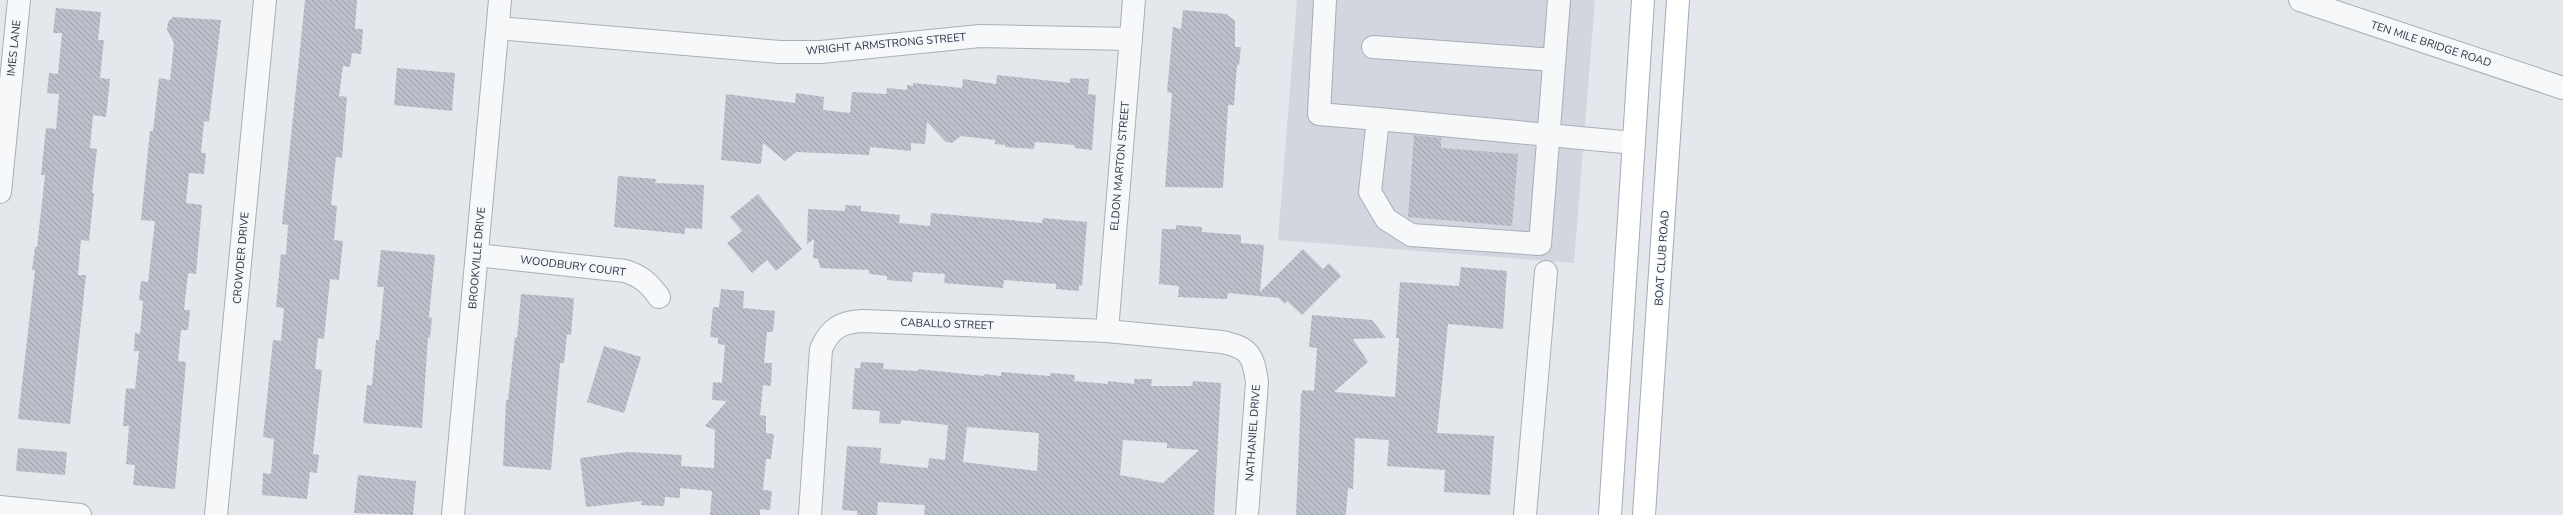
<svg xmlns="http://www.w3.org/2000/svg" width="2563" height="515" font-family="'Nunito Sans',sans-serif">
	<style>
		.built { fill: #d2d6de }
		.building { fill: url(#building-back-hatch); fill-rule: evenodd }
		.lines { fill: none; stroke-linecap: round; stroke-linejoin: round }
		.minor-casing { stroke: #a9aeb7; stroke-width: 24 }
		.major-casing { stroke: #a3abb8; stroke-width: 24 }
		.minor { stroke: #f7f8fa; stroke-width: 22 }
		.major { stroke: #fff; stroke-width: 22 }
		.labels { text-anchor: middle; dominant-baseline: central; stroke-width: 3; stroke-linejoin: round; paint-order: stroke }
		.street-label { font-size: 11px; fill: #2b3445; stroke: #f4f6f9 }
	</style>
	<defs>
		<pattern id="building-back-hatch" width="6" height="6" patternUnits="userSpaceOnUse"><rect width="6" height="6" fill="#bbc0ca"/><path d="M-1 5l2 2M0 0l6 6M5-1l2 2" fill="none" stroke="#989da6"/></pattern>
	</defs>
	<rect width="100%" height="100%" fill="#e4e7ec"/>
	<path class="built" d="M1297 0H1595L1574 263 1278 240Z"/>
	<g class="building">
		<path d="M305 0H357L355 29H363L361 54 352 53 350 67 343 66 339 96 347 97 342 158 336 157 331 205 337 206 334 240 343 241 339 280 330 279 324 339 318 338 315 369 322 370 313 454 319 455 317 473 310 472 307 499 262 495 263 473 271 474 274 439 263 437 273 340 281 341 284 308 276 307 281 254 286 255 288 225 282 224Z"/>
		<path d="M56 8 101 12 98 40H104L100 78 110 79 106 117 93 115 90 148 97 149 92 193H94L89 241 81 240 78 275H86L70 424 18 419 35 270H32L35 247H37L45 175H41L46 128 56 129 59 94 47 93 49 73 58 74 62 33H53Z"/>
		<path d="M1183 10 1226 14 1235 21V47H1241L1239 65H1237L1234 105H1228L1223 188 1165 187 1172 93 1167 92 1173 27 1181 29Z"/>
		<path d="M173 17 221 20 209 122 204 121 201 153H206L204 174 189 173 186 203 202 205 196 274 188 273 184 310H190L188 330H181L178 361 186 362 175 489 133 485 135 465 126 464 129 426H123L126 388 135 389 139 351H134L135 333 140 334 143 301 139 300 141 281 148 282 155 221 141 220 150 131H153L159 78 170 80 174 43 167 30 168 22Z"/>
		<path d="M397 68 455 73 452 111 394 105Z"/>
		<path d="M997 75 1070 83V78L1089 79 1088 94 1096 95 1092 150 1074 148 1075 145 1035 142 1034 149 1005 147V145L995 144V140L961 136 952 143 946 142 927 122 925 144 911 143V151L870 147 869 155 796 152 785 161 763 143 761 164 721 160 726 94 795 103 796 93 824 97 823 110 850 113 852 92 886 94 887 88 907 90V85L913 86V83L962 88 963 79 996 84Z"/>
		<path d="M1414 135 1441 138V148L1518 154 1512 226 1408 217Z"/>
		<path d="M618 176 656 179 655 183 704 185 702 229 685 228V234L614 227Z"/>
		<path d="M758 194 802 249 776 271 767 260 752 273 727 243 742 231 730 217Z"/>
		<path d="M845 205 861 206V211L900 215 899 223 930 226 931 213 1042 223 1043 218 1087 222 1082 286 1079 285V291L1056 289V284L1004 280 1003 288 944 283 945 274 913 272 912 282 887 280V276L869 274V270L820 268 818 259 813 258 814 239 807 244 808 209 845 211Z"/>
		<path d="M1176 225 1202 227V232L1241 235V243L1264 245 1260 292 1303 249 1323 269 1329 263 1341 276 1302 315 1287 301 1285 304 1279 298 1228 293 1227 299 1178 297 1179 286 1159 284 1162 229H1176Z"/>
		<path d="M381 250 435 255 429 317 432 318 430 338 428 337 422 428 363 423 367 385H372L376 340H379L384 287H377Z"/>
		<path d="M1461 267 1507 271 1503 329 1448 324 1437 433 1494 436 1490 495 1444 492 1445 470 1387 466 1389 440 1355 438 1353 489 1348 488 1346 515H1296L1301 395 1303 390 1314 391 1317 348 1309 347 1312 315 1372 320 1386 338 1353 339 1368 362 1334 392 1395 397 1399 338H1396L1400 282 1459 286Z"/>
		<path d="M721 289 744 291 743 308 775 311 773 332H767L764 363H772L771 386 763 385 760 415 766 416V433L774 434 771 459H766L763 490 772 491 770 510 760 509V515H710L712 491 680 488V498L665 497 664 506 641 505 642 501 586 507 580 458 628 452 682 455 681 466 714 468 715 430 705 426 727 401 712 400 713 382 722 383 725 345 718 344V338L710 337 713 307H719Z"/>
		<path d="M521 294 574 298 571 335 567 334 564 363H560L551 470 503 466 506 400H508L515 337 517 338Z"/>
		<path d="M604 346 641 357 624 413 587 402Z"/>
		<path d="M861 362 884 363 883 369 918 371V369L984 376V374L1001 376V372L1050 376 1051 373 1075 375 1074 381 1108 384V381L1134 384V379H1152L1151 386H1192L1193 381 1221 383 1214 515H924L925 505 878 502 877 515H857V511L842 510 847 446 881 448 880 463 928 468 929 458 945 460 948 425 901 420V424L879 423 880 411 852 409 855 368H860ZM967 427 1039 433 1037 471 963 462ZM1123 440 1167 443V448L1199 450 1163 483 1120 475Z"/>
		<path d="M18 448 67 452 65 475 16 471Z"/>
		<path d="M358 475 416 481 413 515 354 513Z"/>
	</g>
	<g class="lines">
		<defs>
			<g id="minor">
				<path d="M1325 0 1319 114 1378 119 1370 192 1386 219 1411 235 1540 244 1559 0"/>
				<path d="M2300 0 2563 88"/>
				<path d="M498 28 780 52H821L980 36 1131 39"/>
				<path d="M1373 47 1554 60"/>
				<path d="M1378 119 1634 143"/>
				<path d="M0 192 19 0"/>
				<path d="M477 255 625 271C641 276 649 283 659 297"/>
				<path d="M1107 331 1134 0"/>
				<path d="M0 507 80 515"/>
				<path d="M216 515 265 0"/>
				<path d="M453 515 500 0"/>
				<path d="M810 515 821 349C830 328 841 322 863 321L1107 331 1222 342C1249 348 1253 354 1257 382L1247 515"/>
				<path d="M1525 515 1546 272"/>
			</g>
			<g id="major">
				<path d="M1610 515 1643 0"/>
				<path d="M1644 515 1678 0"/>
			</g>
		</defs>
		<use href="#minor" class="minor-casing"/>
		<use href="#major" class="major-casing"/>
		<use href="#minor" class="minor"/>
		<use href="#major" class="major"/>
	</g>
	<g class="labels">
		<g class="street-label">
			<text transform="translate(886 44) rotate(-5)">WRIGHT ARMSTRONG STREET</text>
			<text transform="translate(2431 44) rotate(18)">TEN MILE BRIDGE ROAD</text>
			<text transform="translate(14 48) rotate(-84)">IMES LANE</text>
			<text transform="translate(1120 166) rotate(-85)">ELDON MARTON STREET</text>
			<text transform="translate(241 258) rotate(-85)">CROWDER DRIVE</text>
			<text transform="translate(477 258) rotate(-85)">BROOKVILLE DRIVE</text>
			<text transform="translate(1662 258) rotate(-86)">BOAT CLUB ROAD</text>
			<text transform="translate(573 266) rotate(7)">WOODBURY COURT</text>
			<text transform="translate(947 324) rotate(2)">CABALLO STREET</text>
			<text transform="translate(1253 433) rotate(-86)">NATHANIEL DRIVE</text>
		</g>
	</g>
</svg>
